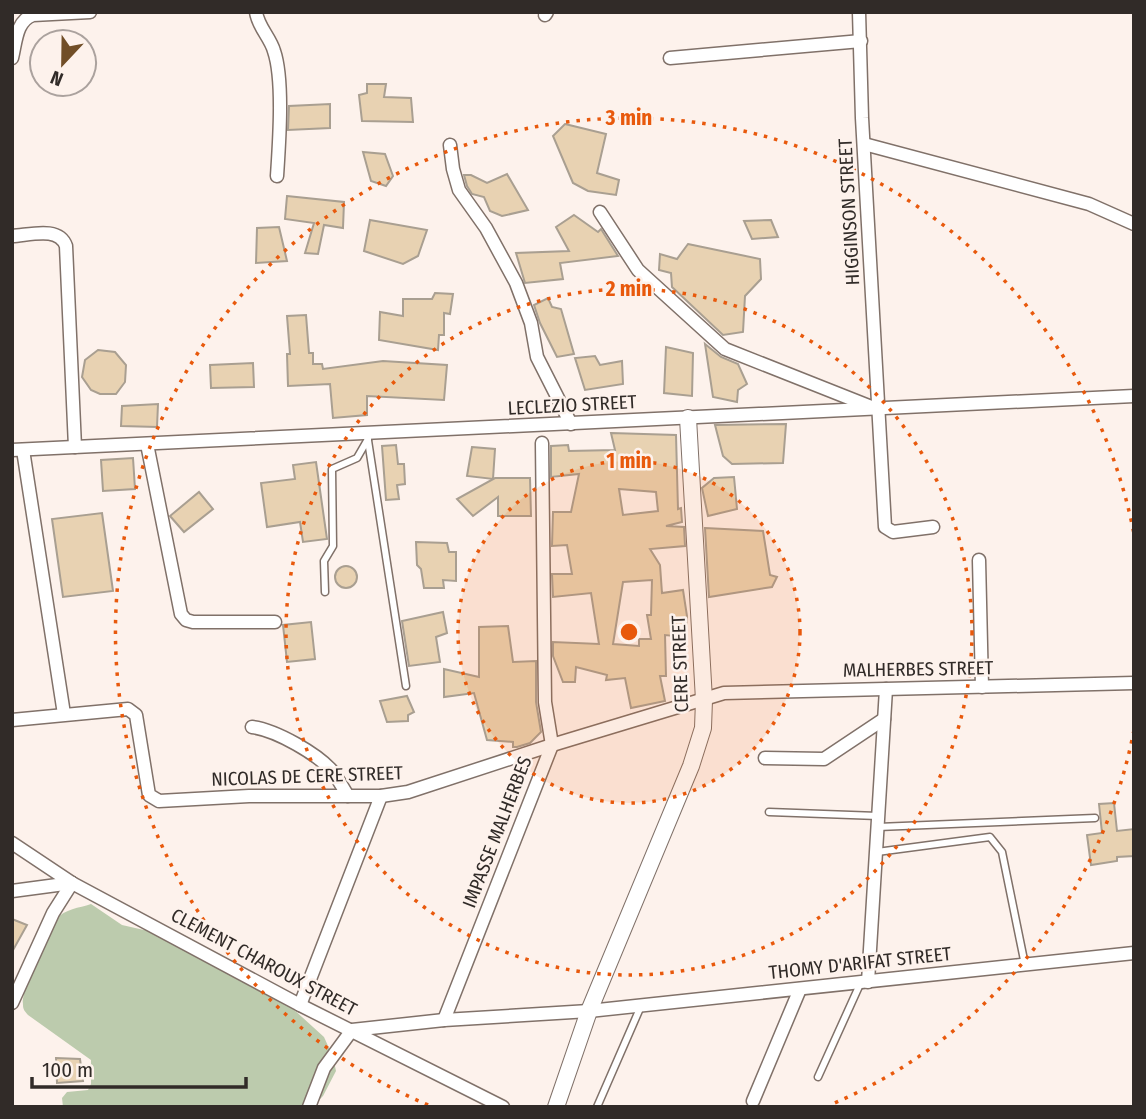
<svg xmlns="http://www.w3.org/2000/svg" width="1146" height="1119" font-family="'Fira Sans Condensed',sans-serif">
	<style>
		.green { fill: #bccbad }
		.building { fill: #e8d2b2; stroke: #a99f91; stroke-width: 2; fill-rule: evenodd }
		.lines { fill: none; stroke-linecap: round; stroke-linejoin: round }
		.service-casing { stroke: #807169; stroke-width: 9 }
		.minor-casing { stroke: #807169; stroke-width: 15 }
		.tertiary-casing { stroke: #807169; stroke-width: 18 }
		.service { stroke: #fff; stroke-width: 6 }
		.minor { stroke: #fff; stroke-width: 12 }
		.tertiary { stroke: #fff; stroke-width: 16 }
		.ring { fill: none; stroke: #e8590c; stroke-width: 3.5; stroke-dasharray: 3.5 7 }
		.labels { text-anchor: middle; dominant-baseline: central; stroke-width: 5; stroke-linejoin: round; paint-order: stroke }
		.street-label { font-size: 19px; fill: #312b28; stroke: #fdf2ec }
		.centre { fill: #e8590c; stroke: #fdf2ec; stroke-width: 3.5 }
		.ring-label { font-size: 21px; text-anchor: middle; font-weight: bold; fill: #e8590c; stroke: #fdf2ec; stroke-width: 5; stroke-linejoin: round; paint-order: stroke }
	</style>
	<rect width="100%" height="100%" fill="#fdf2ec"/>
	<path class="green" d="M91 904 122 925 144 930 166 928 280 997 324 1037 333 1057 336 1071 323 1096 312 1107C288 1107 263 1103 241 1107H63L62 1098 67 1092 88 1090 91 1084V1060L28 1015C25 1011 23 1010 23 1005 21 991 46 928 56 919 65 909 79 908 91 904Z"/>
	<g class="building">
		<path d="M367 84H386L384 97 411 98 413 122 362 121 359 95 367 93Z"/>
		<path d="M330 104V128L288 130 289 106Z"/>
		<path d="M565 124 606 134 597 173 619 180 616 195 588 191 573 183 553 136Z"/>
		<path d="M363 152 385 154 393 176 386 186 371 181Z"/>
		<path d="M507 174 528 210 502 216 490 211 484 197 472 194 467 186 464 175H471L487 183Z"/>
		<path d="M287 196 344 202 343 228 324 225 318 254 305 253 314 223 285 219Z"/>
		<path d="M574 215 598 232 601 229 618 256 560 263 563 279 525 283 516 253 569 251 556 227Z"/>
		<path d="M370 220 427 230 418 256 403 264 364 251Z"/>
		<path d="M771 220 778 237 752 239 744 221Z"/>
		<path d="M279 227 287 261 256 263 257 228Z"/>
		<path d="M688 244 760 259 761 279 745 296 743 332 723 335 672 287 671 273 659 270 660 254 677 259Z"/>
		<path d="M435 293 453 294 450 314 444 313V335H439L438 350 379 340 380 312 403 316V299H432Z"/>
		<path d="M548 298 552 307 561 309 574 354 557 357 540 323 534 305Z"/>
		<path d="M306 315 309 353H313V364H322L323 369 383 361 447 365 444 400 367 396V415L333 418 330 384 288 386 287 354H290L287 316Z"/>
		<path d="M705 344 721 357 738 364 747 384 738 390 737 402 713 397Z"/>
		<path d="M666 347 693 353 692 396 664 393Z"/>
		<path d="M98 350 115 352 126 365 125 382 116 394H100L91 390 82 377 85 360Z"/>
		<path d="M595 356 600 365 622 361 623 384 585 390 575 358Z"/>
		<path d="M253 363 254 387 211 388 210 365Z"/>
		<path d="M158 404 157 427 121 426 122 406Z"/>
		<path d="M786 424 783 463 732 464 723 456 715 425Z"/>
		<path d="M611 433 676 435 678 509 681 508 682 522 666 526 684 527 685 546 650 549 660 565 662 593 683 590 687 616 685 637 665 635 666 676H660L665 701 631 708 625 678 606 680 607 675 576 667 575 682H563L553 656V642L599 644 591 593 553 597 552 574H572L567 545 552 546 553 512H571L579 474 551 477V446L568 445 569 451 615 450ZM619 489 656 492 658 511 623 515ZM652 580 651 615H647L651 639H639V646L613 644 623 582Z"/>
		<path d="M396 445 398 464H404L405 484 397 485 399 499 386 500 382 446Z"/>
		<path d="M472 447 495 449 493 479 467 476Z"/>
		<path d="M133 458 135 489 103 491 101 460Z"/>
		<path d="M316 462 327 539 303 542 300 522 267 527 261 483 295 479 293 465Z"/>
		<path d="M734 477 737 509 708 516 702 488 714 478Z"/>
		<path d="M495 478H530L531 516H498V497L473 516 457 499Z"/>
		<path d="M199 492 213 509 184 532 170 516Z"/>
		<path d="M102 513 113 591 63 597 52 519Z"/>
		<path d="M705 528 763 531 770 575 777 577 772 587 709 597Z"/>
		<path d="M416 542 447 543 449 552H456V581L443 580 444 588H424L421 569 417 565Z"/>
		<circle cx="346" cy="577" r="11"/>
		<path d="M443 612 447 633 436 637 440 662 409 666 402 621Z"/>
		<path d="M311 622 315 659 287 662 283 625Z"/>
		<path d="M508 626 513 662 536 661V702L541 732 530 743 517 747H513V742L487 740 474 693 444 697V669L479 677V627Z"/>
		<path d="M407 696 414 712 408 715V721L387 722 380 701Z"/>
		<path d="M1114 803 1117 831 1134 829V856L1117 857V861L1091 865 1087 835 1102 833 1099 804Z"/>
		<path d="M12 919 27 925 12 952Z"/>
		<path d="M56 1058 80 1059 83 1081 57 1083Z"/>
	</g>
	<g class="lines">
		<defs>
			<g id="service">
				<path d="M367 434 406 686"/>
				<path d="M325 592 324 561 333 546 332 469 357 458 368 439"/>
				<path d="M769 812 878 816"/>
				<path d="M878 827 1095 818"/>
				<path d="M877 852 990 837 1002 852 1025 965"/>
				<path d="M818 1077 861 982"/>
				<path d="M597 1107 641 1006"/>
			</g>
			<g id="minor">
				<path d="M256 12C258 27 270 37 274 51 284 80 279 145 277 176"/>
				<path d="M859 12 862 118 885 527 893 532 933 527"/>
				<path d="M545 15 547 12"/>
				<path d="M12 58C16 42 16 21 33 15L90 12"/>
				<path d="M670 58 861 41"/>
				<path d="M864 144 1089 204 1134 224"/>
				<path d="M450 145 453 169 459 190 486 228 516 283 531 323 537 357 571 424"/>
				<path d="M600 212 638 270 725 349 874 408"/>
				<path d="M12 236C30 235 59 226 66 246L75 447"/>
				<path d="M147 444 181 614 186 620 193 622H275"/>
				<path d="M12 450 1134 396"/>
				<path d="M23 450 64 714"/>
				<path d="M979 560 982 687"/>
				<path d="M12 720 128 709 136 715 149 795 159 801 249 796H381L408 792 552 745 724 693 1134 683"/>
				<path d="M252 727C276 730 318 754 333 772 338 779 343 788 348 796"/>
				<path d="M765 758 824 759 884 719"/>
				<path d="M12 843 72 883 300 1005 503 1107"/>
				<path d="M12 891 72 883"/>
				<path d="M868 982 886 689"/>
				<path d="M12 1003 53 913 72 883"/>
				<path d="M300 1005 381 796"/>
				<path d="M444 1020 552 745 545 702 542 443"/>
				<path d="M753 1101 800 989"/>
				<path d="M309 1107 324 1068 352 1030 444 1020 589 1011 1134 953"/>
			</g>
			<path id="tertiary" d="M556 1107 589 1011 691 766 703 728 704 700 688 418"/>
		</defs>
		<use href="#service" class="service-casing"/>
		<use href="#minor" class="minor-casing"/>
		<use href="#tertiary" class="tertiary-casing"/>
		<use href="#service" class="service"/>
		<use href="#minor" class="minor"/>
		<use href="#tertiary" class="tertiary"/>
	</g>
	<circle cx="629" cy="632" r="171" fill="#e8590c" fill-opacity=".12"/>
	<g class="ring">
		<circle cx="629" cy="632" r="171"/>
		<circle cx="629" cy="632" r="343"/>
		<path d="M1134 730A514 514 0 0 1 830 1105M428 1105A514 514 0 1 1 1134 534"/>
	</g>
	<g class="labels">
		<g class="street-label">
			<text transform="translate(849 212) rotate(-93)">HIGGINSON STREET</text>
			<text transform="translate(572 405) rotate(-3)">LECLEZIO STREET</text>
			<text transform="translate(680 664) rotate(-92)">CERE STREET</text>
			<text transform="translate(918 669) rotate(-1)">MALHERBES STREET</text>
			<text transform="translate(307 776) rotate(-2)">NICOLAS DE CERE STREET</text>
			<text transform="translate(497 832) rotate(-69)">IMPASSE MALHERBES</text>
			<text transform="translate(264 962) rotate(28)">CLEMENT CHAROUX STREET</text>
			<text transform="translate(860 963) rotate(-6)">THOMY D'ARIFAT STREET</text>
		</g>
	</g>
	<circle cx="629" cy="632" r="10" class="centre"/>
	<g class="ring-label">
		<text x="629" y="125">3 min</text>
		<text x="629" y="296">2 min</text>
		<text x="629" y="468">1 min</text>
	</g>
	<rect width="1146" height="1119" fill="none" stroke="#312b28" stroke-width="28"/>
	<g transform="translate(63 63) rotate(202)"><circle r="33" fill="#fdf2ec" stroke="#aba29e" stroke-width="2"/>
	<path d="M0-5L12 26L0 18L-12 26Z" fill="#714e27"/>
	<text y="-10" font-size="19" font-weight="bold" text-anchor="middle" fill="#312b28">N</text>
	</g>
	<path d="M32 1077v10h214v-10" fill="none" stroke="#312b28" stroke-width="3.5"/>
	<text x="42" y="1077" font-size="21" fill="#312b28" stroke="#fdf2ec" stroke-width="5" paint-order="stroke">100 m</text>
</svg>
